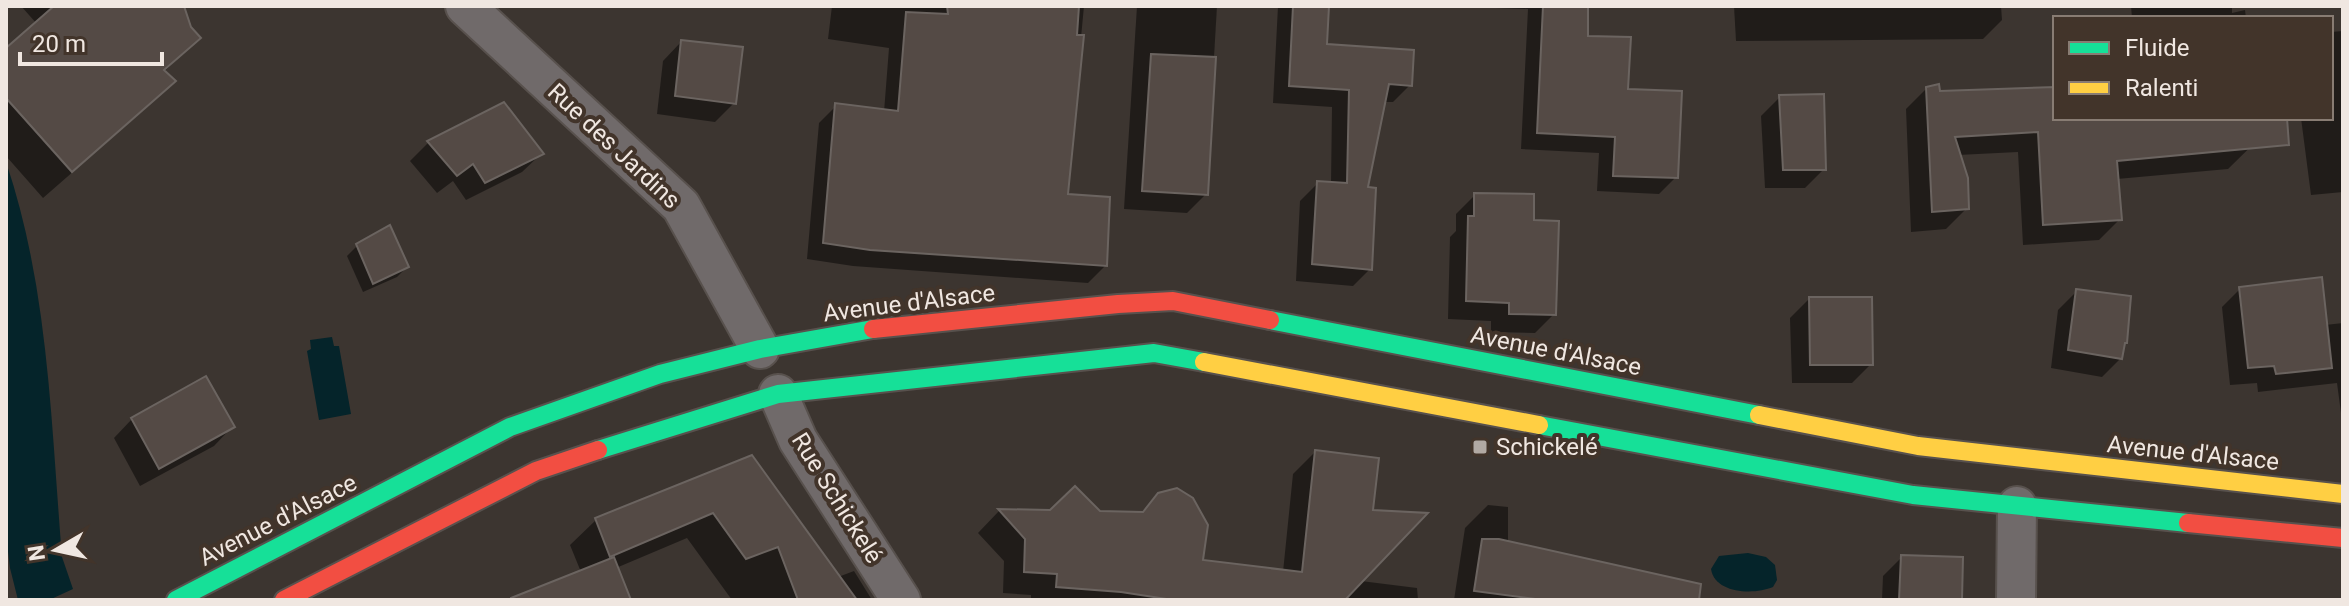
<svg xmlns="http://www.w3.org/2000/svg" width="2349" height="606" font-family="Roboto,sans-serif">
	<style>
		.water { fill: #05242a }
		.shadow { fill: #0007 }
		.building { fill: #544a45; stroke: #6b6460; stroke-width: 2 }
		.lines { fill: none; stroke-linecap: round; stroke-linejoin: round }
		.street-casing { stroke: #58514d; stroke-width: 42 }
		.fast-casing { stroke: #58514d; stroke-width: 22 }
		.slow-casing { stroke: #58514d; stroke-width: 22 }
		.jam-casing { stroke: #58514d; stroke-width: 22 }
		.street { stroke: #706a6a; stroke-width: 38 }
		.fast { stroke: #16e098; stroke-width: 18 }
		.slow { stroke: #ffcf43; stroke-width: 18 }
		.jam { stroke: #f24e42; stroke-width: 18 }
		.poi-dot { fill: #b1a9a3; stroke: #42342a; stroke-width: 3 }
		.labels { text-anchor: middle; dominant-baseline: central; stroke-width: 8; stroke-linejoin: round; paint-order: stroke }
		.street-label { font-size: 24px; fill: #f0e7e1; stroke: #42342a }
		.poi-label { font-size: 24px; fill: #f0e7e1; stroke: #42342a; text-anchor: start }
	</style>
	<rect width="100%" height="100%" fill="#3c3530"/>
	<g class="water">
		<path d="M6 162C49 289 51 425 62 557L73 589 49 600H18L10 568 6 535Z"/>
		<path d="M332 337 334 346H339L351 414 319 420 307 351 311 349 310 340Z"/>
		<path d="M1748 553 1766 557 1775 565 1777 580 1773 587C1754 595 1715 594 1711 569L1719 556Z"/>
	</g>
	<g class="shadow">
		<path d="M21 6H180L189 28 198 38 164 72 173 81 146 108 43 198 6 156V50L37 24Z"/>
		<path d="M832 6H1084L1066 196 1105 266 1088 283 853 266 807 259 819 123 836 106 884 112 889 48 828 39Z"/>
		<path d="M1137 6H1217L1206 194 1187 213 1124 209Z"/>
		<path d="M1278 6H1327L1325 46 1410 85 1393 102H1383L1365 188 1370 269 1353 286 1296 281 1300 201 1318 183 1331 184 1332 107 1273 103Z"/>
		<path d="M1434 6H1586V38L1626 91 1676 177 1659 194 1597 191 1599 153 1521 149 1528 9Z"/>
		<path d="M1734 6H2001L2002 20 1983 39 1736 41Z"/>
		<path d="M2131 6H2232V13L2245 10 2246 18H2132Z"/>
		<path d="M2343 31V192L2311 195 2301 118H2331V32Z"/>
		<path d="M681 42 734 103 715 122 657 114 663 61Z"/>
		<path d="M1927 88 1939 93 2055 89V118H2280L2228 169 2117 179 2120 219 2099 240 2023 245 2018 152 1958 155 1967 208 1946 229 1911 232 1906 109Z"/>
		<path d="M1780 97 1824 169 1805 188H1765L1761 116Z"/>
		<path d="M504 104 541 154 522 172 466 200 453 181 437 193 410 161 428 143Z"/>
		<path d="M1475 195 1532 222 1554 314 1535 333 1491 332V321L1448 319 1450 237 1456 231V214Z"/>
		<path d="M357 246 407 267 397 277 363 292 347 256Z"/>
		<path d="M2240 289 2325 325 2343 323V428L2337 383 2258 392 2257 383 2230 385 2222 307Z"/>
		<path d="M2077 291 2121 358 2102 377 2051 368 2058 310Z"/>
		<path d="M1809 299 1871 364 1852 383H1792L1790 318Z"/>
		<path d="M132 419 232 427 214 446 140 486 114 438Z"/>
		<path d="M1315 452 1361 581 1417 588 1418 600H1031V595L1003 593 1004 561 978 533 999 511 1140 514 1159 495 1200 562 1283 572 1293 474Z"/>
		<path d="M751 457 838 577 854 571 872 600H732L687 538 616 568 629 600H511L581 572 570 545 596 520Z"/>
		<path d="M1488 505 1508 507V543L1642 600H1454L1465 528Z"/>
		<path d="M1902 557 1961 600H1882L1883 576Z"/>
	</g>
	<g class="building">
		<path d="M54 6H184L191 27 201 38 164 70 176 81 72 172 6 98V48Z"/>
		<path d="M947 6H1079L1077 35H1084L1068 194 1110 197 1107 266 870 250 823 243 835 103 898 111 906 12 948 14Z"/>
		<path d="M1293 6H1329L1327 44 1414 50 1412 86 1389 84 1368 187 1376 188 1372 270 1312 264 1317 181 1347 183 1349 90 1289 86Z"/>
		<path d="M1543 6H1588V36L1631 37 1628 89 1682 91 1678 178 1613 176 1615 137 1537 133Z"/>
		<path d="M681 40 743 47 736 104 675 96Z"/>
		<path d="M1151 54 1216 57 1208 195 1142 191Z"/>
		<path d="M1939 84 1940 91 2055 87V118H2287L2289 145 2117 161 2122 220 2043 225 2038 132 1955 137 1968 178 1969 209 1932 212 1926 87Z"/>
		<path d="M1824 94 1826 170H1783L1779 95Z"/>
		<path d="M504 102 544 154 485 183 473 164 457 176 427 141Z"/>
		<path d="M1474 193 1534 194V220L1559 221 1556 315 1509 314V303L1466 301 1468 216H1474Z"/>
		<path d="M390 225 409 267 373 284 356 244Z"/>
		<path d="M2322 277 2332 368 2276 374 2274 366 2248 368 2239 287Z"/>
		<path d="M2076 289 2131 296 2127 343H2125L2122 359 2068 350Z"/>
		<path d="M1809 297H1872L1873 365H1810Z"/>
		<path d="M206 376 235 427 159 469 131 418Z"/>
		<path d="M1315 450 1379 458 1373 510 1428 513 1345 600H1173L1121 592 1056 587 1057 574 1024 572 1025 539 998 509 1050 510 1075 486 1100 511 1143 512 1158 493 1177 488 1193 498 1208 525 1203 560 1302 572Z"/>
		<path d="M752 455 778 491 857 600H798L778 547 746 559 713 513 610 557 595 518Z"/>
		<path d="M1482 539H1499L1701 584 1699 600H1543L1474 591Z"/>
		<path d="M1901 555 1963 557 1962 600H1899Z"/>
		<path d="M614 557 631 600H511V598Z"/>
	</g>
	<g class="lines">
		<defs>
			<g id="street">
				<path d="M465 6 681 206 760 349"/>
				<path d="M778 394 798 440 901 600"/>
				<path d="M2016 600 2017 506"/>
			</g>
			<g id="fast">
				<path d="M1270 320 1759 415"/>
				<path d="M1539 425 1913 495 2188 523"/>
				<path d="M598 450 778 394 1154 353 1204 362"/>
				<path d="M176 600 510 427 660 374 760 349 873 329"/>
			</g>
			<g id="slow">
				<path d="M1204 362 1539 425"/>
				<path d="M1759 415 1918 446 2343 494"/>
			</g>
			<g id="jam">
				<path d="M873 329 1118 304 1173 301 1270 320"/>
				<path d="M2188 523 2343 538"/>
				<path d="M284 600 536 471 598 450"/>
			</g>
		</defs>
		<use href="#street" class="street-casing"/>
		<use href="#fast" class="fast-casing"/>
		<use href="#slow" class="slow-casing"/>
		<use href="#jam" class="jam-casing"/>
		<use href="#street" class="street"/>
		<use href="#fast" class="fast"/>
		<use href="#slow" class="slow"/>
		<use href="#jam" class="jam"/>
	</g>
	<rect class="poi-dot" x="1472" y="439" width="16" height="16" rx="4"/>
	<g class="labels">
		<g class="street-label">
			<text transform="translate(614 146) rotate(43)">Rue des Jardins</text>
			<text transform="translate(909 303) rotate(-7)">Avenue d'Alsace</text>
			<text transform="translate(1556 351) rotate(11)">Avenue d'Alsace</text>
			<text transform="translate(2193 453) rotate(6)">Avenue d'Alsace</text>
			<text transform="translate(837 498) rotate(58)">Rue Schickelé</text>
			<text transform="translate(278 520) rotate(-27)">Avenue d'Alsace</text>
		</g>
		<g class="poi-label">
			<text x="1496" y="447">Schickelé</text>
		</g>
	</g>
	<rect width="2349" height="606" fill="none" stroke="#f0e7e1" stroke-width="16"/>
	<rect x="2053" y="16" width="280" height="104" fill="#42342a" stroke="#887c73" stroke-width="2"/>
	<rect x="2069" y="42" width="40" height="12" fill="#16e098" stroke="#887c73" stroke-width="2"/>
	<text x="2125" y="56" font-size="24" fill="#f0e7e1">Fluide</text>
	<rect x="2069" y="82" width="40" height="12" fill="#ffcf43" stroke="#887c73" stroke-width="2"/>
	<text x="2125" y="96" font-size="24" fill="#f0e7e1">Ralenti</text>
	<g transform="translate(56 550) rotate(261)" stroke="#42342a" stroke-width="6" paint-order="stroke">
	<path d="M0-6L14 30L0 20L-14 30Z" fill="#f0e7e1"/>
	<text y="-12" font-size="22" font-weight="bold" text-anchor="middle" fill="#f0e7e1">N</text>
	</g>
	<path d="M20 52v12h142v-12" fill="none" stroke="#f0e7e1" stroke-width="4"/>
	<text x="32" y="52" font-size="24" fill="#f0e7e1" stroke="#42342a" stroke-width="6" paint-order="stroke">20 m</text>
</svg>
